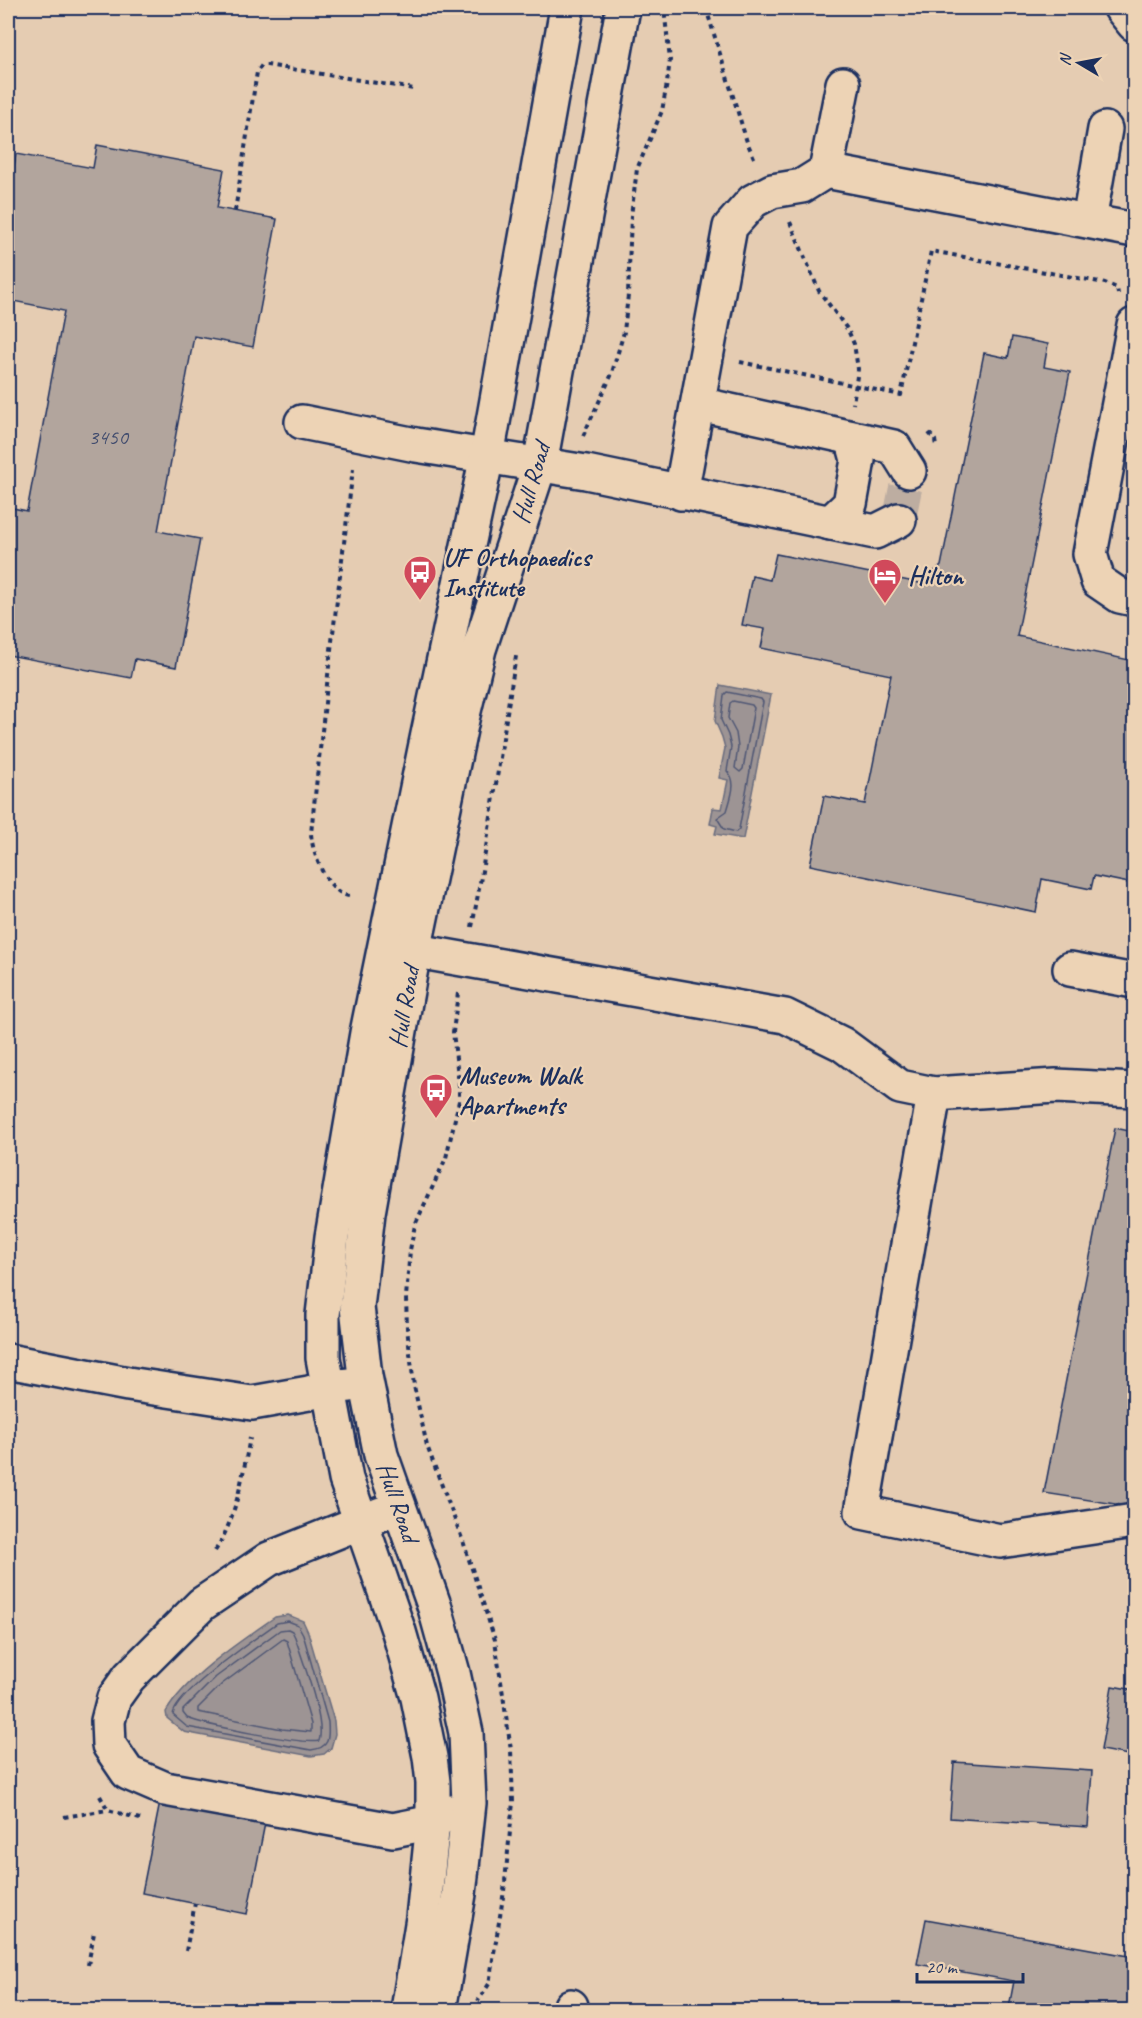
<svg xmlns="http://www.w3.org/2000/svg" width="1142" height="2018" font-family="Caveat,sans-serif">
	<style>
		.water { fill: #9d9494; stroke: #696c7e; stroke-width: 1.5 }
		.lines { fill: none; stroke-linecap: round; stroke-linejoin: round }
		.shore { stroke: #4f5774; stroke-width: 1.5 }
		.building { fill: #b2a59d; stroke: #1b2f5e; stroke-width: 1.5 }
		.minor-tunnel { stroke: #bdada1; stroke-width: 33; stroke-dasharray: 33 16; stroke-linecap: butt }
		.minor-casing { stroke: #1b2f5e; stroke-width: 38 }
		.path { stroke: #1b2f5e; stroke-width: 4; stroke-dasharray: 4.5 4.5; stroke-linecap: butt }
		.minor { stroke: #edd3b5; stroke-width: 33 }
		.labels { text-anchor: middle; dominant-baseline: central; stroke-width: 4.5; stroke-linejoin: round; paint-order: stroke }
		.number-label { font-size: 22px; fill: #414c6e }
		.street-label { font-size: 26px; fill: #1b2f5e; stroke: #edd3b5 }
		.poi-label { font-size: 26px; font-weight: bold; fill: #1b2f5e; stroke: #edd3b5; text-anchor: start }
	</style>
	<rect width="100%" height="100%" fill="#e5ccb2"/>
	<filter id="ink" filterUnits="userSpaceOnUse"><feTurbulence type="fractalNoise" baseFrequency=".0167" numOctaves="2"/><feDisplacementMap in="SourceGraphic" scale="12" xChannelSelector="R" yChannelSelector="G"/><feConvolveMatrix kernelMatrix="1 2 1 2 8 2 1 2 1" color-interpolation-filters="sRGB"/></filter>
	<g filter="url(#ink)">
		<g class="water">
			<path d="M720 685 771 695 743 839 715 834 717 826 710 824 713 808 722 809 728 780 719 778 725 748 722 737 715 721Z"/>
			<path d="M288 1615 303 1621 308 1632 334 1721 335 1734 331 1748 324 1754 311 1756 184 1732 167 1718 166 1712C186 1677 242 1640 275 1617Z"/>
		</g>
		<g class="lines">
			<g class="shore">
				<path d="M727 692 761 699 763 702 739 829 736 832 724 829 717 818 727 811C731 797 738 781 727 771L731 747 728 735 721 720 724 695Z"/>
				<path d="M733 701 752 705 754 708 743 769 740 772 735 768 738 747 736 733 728 718 730 703Z"/>
				<path d="M288 1621 298 1625 303 1634 328 1722C329 1738 330 1748 311 1750L187 1727 173 1715C175 1694 257 1637 277 1623Z"/>
				<path d="M288 1629 292 1631 295 1637C302 1659 326 1722 319 1741 303 1745 204 1725 187 1718L183 1713V1710L216 1677 280 1630Z"/>
				<path d="M283 1639 287 1641 311 1724V1732L282 1729 198 1712V1708L222 1684Z"/>
			</g>
		</g>
		<g class="building">
			<path d="M97 145 224 169 217 208 277 219 253 347 194 336 158 531 200 539 176 667 135 659 131 678 8 655V507L27 511 64 311 8 300V203L16 154 93 168Z"/>
			<path d="M1012 337 1048 344 1044 367 1070 372 1017 636 1134 661V884L1094 876 1091 889 1042 879 1036 912 810 865 824 796 865 804 891 675 761 648 765 629 742 625 752 576 770 580 776 554 919 583 941 566 984 353 1008 358Z"/>
			<path d="M1115 1128 1134 1132V1474L1128 1506 1044 1493Z"/>
			<path d="M1112 1686 1134 1690V1756L1101 1750Z"/>
			<path d="M954 1762 1092 1771 1088 1827 950 1818Z"/>
			<path d="M163 1787 268 1808 247 1914 142 1893Z"/>
			<path d="M926 1919 1134 1957V2010H1030L1009 2007 1014 1981 917 1964Z"/>
		</g>
		<g class="lines">
			<path class="minor-tunnel" d="M899 520 909 471"/>
			<defs>
				<g id="minor">
					<path d="M1121 8 1134 24"/>
					<path d="M843 84 826 171 1134 230"/>
					<path d="M1089 221 1105 129"/>
					<path d="M1134 325 1090 554 1098 581 1120 596 1134 599"/>
					<path d="M699 404 894 447 909 471"/>
					<path d="M302 422 416 445 586 472 875 532 899 520"/>
					<path d="M681 493 730 227 753 201 772 191 802 186 826 171"/>
					<path d="M830 523 850 504 858 460 852 438"/>
					<path d="M394 947 785 1016 842 1044 900 1087 934 1094 1056 1086 1134 1090"/>
					<path d="M1070 969 1134 981"/>
					<path d="M934 1094 862 1512 1000 1541 1134 1521"/>
					<path d="M8 1361 128 1384 252 1403 309 1393 328 1387 350 1385"/>
					<path d="M381 1514 269 1559 202 1604 129 1677 114 1698 108 1721 109 1745 128 1773 165 1789 393 1830 433 1822 452 1812"/>
					<path d="M408 2010 423 1918 433 1822V1782L430 1757 418 1698 399 1632 346 1479 323 1358V1315L332 1237 367 1033 427 739 487 456 567 8"/>
					<path d="M439 2010 459 1894 469 1803 466 1733 453 1673 435 1608 381 1455 365 1376 357 1307 368 1213 414 951 463 715 479 649 540 464 623 8"/>
					<path d="M570 2010 571 2006"/>
				</g>
			</defs>
			<use href="#minor" class="minor-casing"/>
			<g class="path">
				<path d="M706 8 747 142 755 160"/>
				<path d="M235 211 257 72 262 65H267L414 89"/>
				<path d="M790 222 819 291 848 330 854 344 858 369 853 404"/>
				<path d="M740 362 901 395 931 251 1105 283 1117 288 1118 294"/>
				<path d="M929 433 935 440 936 447"/>
				<path d="M583 436 611 376 624 332 628 295 631 216 637 169 662 111 667 83 670 60 665 17 667 8"/>
				<path d="M349 896C327 892 312 854 311 833L329 666 353 469"/>
				<path d="M472 927C489 837 501 747 516 656"/>
				<path d="M458 993 453 1032 459 1085V1101L446 1158 415 1225 410 1250 406 1297 407 1328 414 1386 427 1446 464 1544 495 1640 511 1750 513 1802 504 1891 489 1984 478 2001"/>
				<path d="M215 1551C237 1517 242 1477 250 1438"/>
				<path d="M100 1796 108 1810 140 1819"/>
				<path d="M64 1817 108 1810"/>
				<path d="M186 1951 195 1903"/>
				<path d="M88 1965 94 1933"/>
				<path d="M79 2010 80 2005"/>
			</g>
			<use href="#minor" class="minor"/>
		</g>
	</g>
	<defs>
		<symbol id="bus-pin" viewBox="-11 -11 22 30"><path d="M0 17L-7.5 6A9.5 9.5 0 1 1 7.5 6Z" fill="#d1495b" stroke="#edd3b5"/><path d="M-5-6H5V4H4V6H2V4H-2V6H-4V4H-5ZM-3.5-4V0h7V-4ZM-3.5 1.2v1.5H-2V1.2ZM2 1.2v1.5H3.5V1.2Z" fill="#fff"/></symbol>
		<symbol id="hotel-pin" viewBox="-11 -11 22 30"><path d="M0 17L-7.5 6A9.5 9.5 0 1 1 7.5 6Z" fill="#d1495b" stroke="#edd3b5"/><path d="M-6-4.5h1.5V1H6V5H4.5V3h-9V5H-6ZM-4 0a1.8 1.8 0 1 1 3.6 0ZM.5 0V-2.5h3Q6-2.5 6 0Z" fill="#fff"/></symbol>
	</defs>
	<g fill-rule="evenodd">
		<use href="#bus-pin" x="401" y="553" width="38" height="52"/>
		<use href="#hotel-pin" x="866" y="556" width="38" height="52"/>
		<use href="#bus-pin" x="417" y="1071" width="38" height="52"/>
	</g>
	<g class="labels">
		<g class="number-label">
			<text x="108" y="437">3450</text>
		</g>
		<g class="street-label">
			<text transform="translate(531 483) rotate(-74)">Hull Road</text>
			<text transform="translate(404 1007) rotate(-80)">Hull Road</text>
			<text transform="translate(398 1502) rotate(71)">Hull Road</text>
		</g>
		<g class="poi-label">
			<text x="443" y="557">UF Orthopaedics<tspan x="443" dy="30">Institute</tspan></text>
			<text x="908" y="575">Hilton</text>
			<text x="459" y="1075">Museum Walk<tspan x="459" dy="30">Apartments</tspan></text>
		</g>
	</g>
	<rect width="1142" height="2018" fill="none" stroke="#edd3b5" stroke-width="30"/>
	<rect x="15" y="15" width="1112" height="1988" fill="none" stroke="#1b2f5e" stroke-width="2" filter="url(#ink)"/>
	<g transform="translate(1079 63) rotate(280)" stroke="#edd3b5" stroke-width="4.5" paint-order="stroke">
	<path d="M0-4.5L10 22L0 15L-10 22Z" fill="#1b2f5e"/>
	<text y="-9" font-size="16" font-weight="bold" text-anchor="middle" fill="#1b2f5e">N</text>
	</g>
	<path d="M917 1973v9h106v-9" fill="none" stroke="#1b2f5e" stroke-width="3"/>
	<text x="926" y="1973" font-size="18" fill="#1b2f5e" stroke="#edd3b5" stroke-width="4.5" paint-order="stroke">20 m</text>
</svg>
